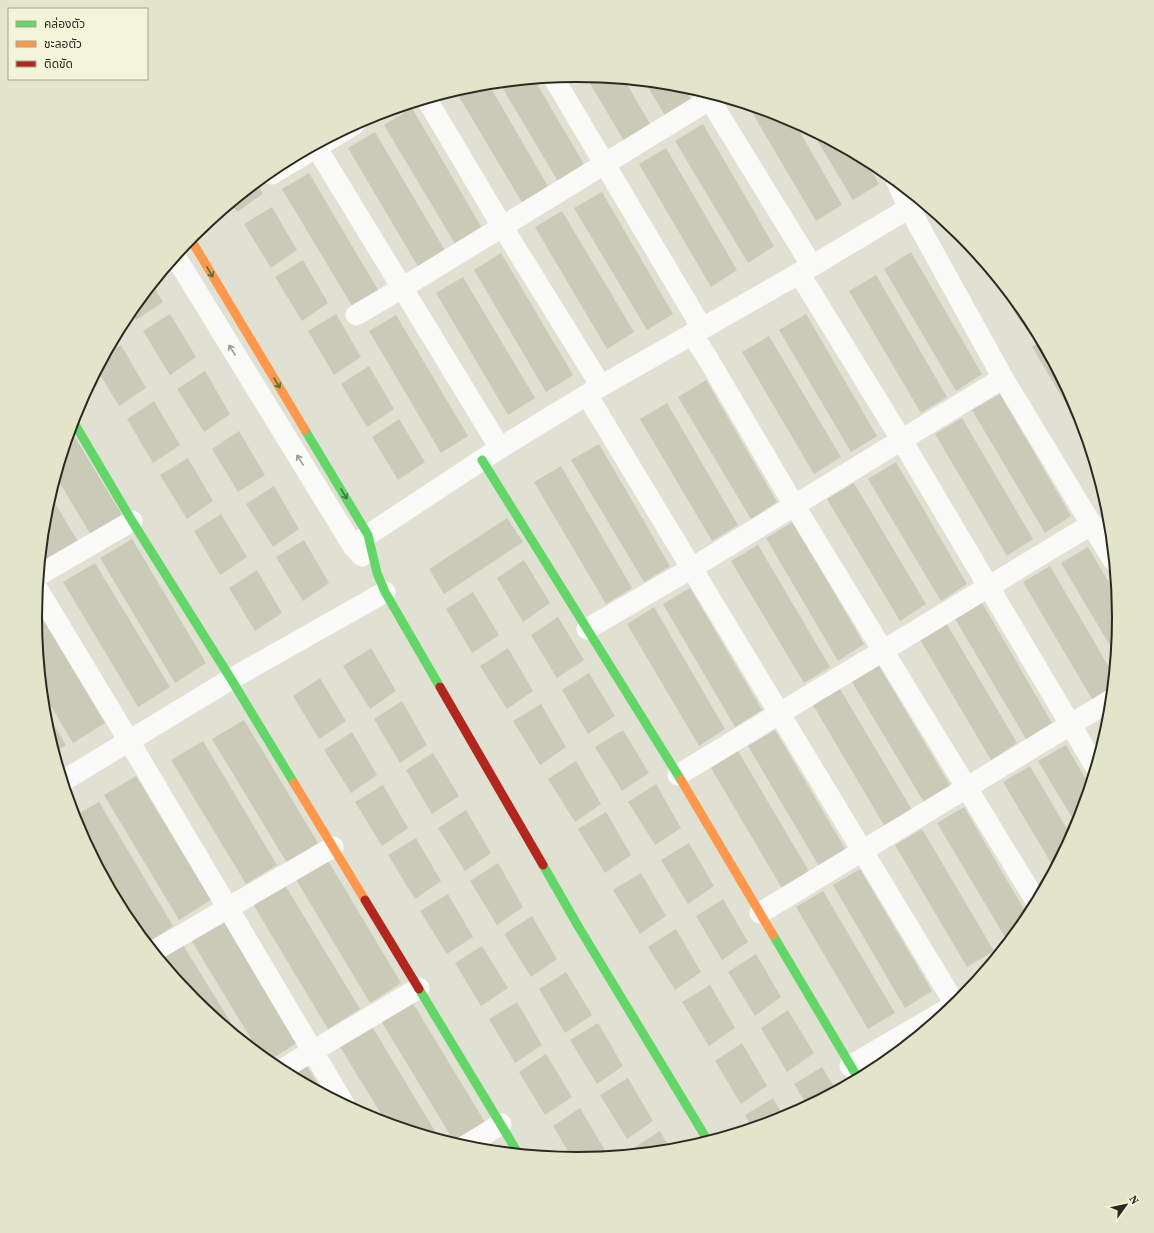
<svg xmlns="http://www.w3.org/2000/svg" width="1154" height="1233" font-family="'Source Serif 4','Noto Sans Thai',serif">
	<style>
		.building { fill: #c9cbb8 }
		.lines { fill: none; stroke-linecap: round; stroke-linejoin: round }
		.street { stroke: #fafaf8; stroke-width: 21 }
		.fast { stroke: #63d668; stroke-width: 9 }
		.slow { stroke: #ff974d; stroke-width: 9 }
		.jam { stroke: #b3261e; stroke-width: 9 }
		.oneway { stroke: #437740 }
		.oneway2 { stroke: #9c9c97 }
		.rim { fill: none; stroke: #292a20; stroke-width: 2 }
	</style>
	<rect width="100%" height="100%" fill="#e0e1d2"/>
	<g class="building">
		<path d="M585 75 624 79 653 129 627 146Z"/>
		<path d="M534 79 585 166 559 183 499 82Z"/>
		<path d="M644 81 683 85 695 106 669 122Z"/>
		<path d="M488 83 549 188 523 204 455 90 471 85Z"/>
		<path d="M747 104 785 116 793 120 842 205 816 221Z"/>
		<path d="M412 108 483 230 457 247 384 125Z"/>
		<path d="M703 124 774 246 748 263 675 141Z"/>
		<path d="M811 130 865 159 879 184 853 200Z"/>
		<path d="M375 132 447 254 420 270 348 148Z"/>
		<path d="M666 148 737 270 711 287 639 164Z"/>
		<path d="M309 173 381 295 355 311 282 189Z"/>
		<path d="M256 182 263 194 237 212 231 203Z"/>
		<path d="M602 192 673 314 647 330 574 208Z"/>
		<path d="M272 207 297 250 271 268 244 224Z"/>
		<path d="M562 211 634 332 607 349 535 227Z"/>
		<path d="M911 252 982 374 956 391 884 269Z"/>
		<path d="M501 253 573 375 546 392 474 270Z"/>
		<path d="M303 260 328 303 302 321 275 277Z"/>
		<path d="M992 272 1028 316 1029 318 1021 323 992 273Z"/>
		<path d="M876 275 947 397 921 413 849 291Z"/>
		<path d="M463 277 535 398 508 415 436 293Z"/>
		<path d="M152 284 163 302 136 320 130 311Z"/>
		<path d="M170 314 196 357 170 375 143 331Z"/>
		<path d="M336 314 361 357 334 375 308 331Z"/>
		<path d="M806 314 877 436 851 452 779 330Z"/>
		<path d="M396 315 468 436 441 453 369 331Z"/>
		<path d="M769 336 841 457 814 474 742 352Z"/>
		<path d="M1041 341 1078 409 1086 437 1032 347Z"/>
		<path d="M121 345 146 388 119 406 97 370 105 354Z"/>
		<path d="M369 366 394 409 367 427 341 384Z"/>
		<path d="M205 371 230 414 204 432 177 389Z"/>
		<path d="M706 380 777 502 751 519 678 397Z"/>
		<path d="M1000 394 1071 516 1045 533 972 410Z"/>
		<path d="M154 401 180 445 153 463 127 419Z"/>
		<path d="M667 403 738 525 712 541 640 419Z"/>
		<path d="M962 418 1033 539 1007 556 935 434Z"/>
		<path d="M399 419 425 462 398 480 372 437Z"/>
		<path d="M70 429 125 520 94 540 56 477Z"/>
		<path d="M239 431 265 475 238 492 212 449Z"/>
		<path d="M599 444 670 566 644 582 571 460Z"/>
		<path d="M188 458 213 501 187 519 160 475Z"/>
		<path d="M896 462 967 584 941 601 868 479Z"/>
		<path d="M561 466 632 588 606 604 534 482Z"/>
		<path d="M854 483 926 604 900 621 827 499Z"/>
		<path d="M274 486 299 529 273 547 246 504Z"/>
		<path d="M50 495 82 548 51 568 41 552 45 511Z"/>
		<path d="M221 514 247 557 220 575 194 531Z"/>
		<path d="M507 518 523 542 444 594 429 569Z"/>
		<path d="M793 522 864 644 838 661 766 538Z"/>
		<path d="M132 539 206 663 175 683 100 558Z"/>
		<path d="M304 540 329 583 303 601 276 557Z"/>
		<path d="M758 545 830 667 804 683 731 561Z"/>
		<path d="M1088 547 1117 596 1119 617 1115 654 1061 563Z"/>
		<path d="M524 560 550 603 523 622 497 578Z"/>
		<path d="M95 563 170 687 138 707 63 582Z"/>
		<path d="M1050 566 1113 674 1111 694 1095 704 1023 582Z"/>
		<path d="M257 570 282 613 255 631 229 588Z"/>
		<path d="M690 588 762 710 735 727 663 604Z"/>
		<path d="M473 592 499 635 472 653 446 609Z"/>
		<path d="M981 601 1052 723 1026 739 954 617Z"/>
		<path d="M654 607 725 729 699 746 627 624Z"/>
		<path d="M36 608 105 723 73 743 42 691 35 616Z"/>
		<path d="M558 617 584 660 557 678 531 635Z"/>
		<path d="M945 621 1017 743 991 760 919 638Z"/>
		<path d="M371 648 396 691 370 709 343 666Z"/>
		<path d="M508 648 533 691 507 709 480 666Z"/>
		<path d="M879 666 951 787 925 804 852 682Z"/>
		<path d="M589 673 615 716 588 734 562 690Z"/>
		<path d="M320 678 346 721 319 739 293 696Z"/>
		<path d="M840 689 912 810 885 827 813 705Z"/>
		<path d="M402 701 427 745 400 763 374 719Z"/>
		<path d="M541 704 566 747 540 765 513 721Z"/>
		<path d="M44 709 66 745 55 752 45 722Z"/>
		<path d="M244 720 318 843 287 863 212 739Z"/>
		<path d="M623 730 649 773 622 791 595 747Z"/>
		<path d="M775 730 847 852 820 868 748 746Z"/>
		<path d="M352 732 377 775 351 793 324 750Z"/>
		<path d="M203 741 277 865 246 884 171 760Z"/>
		<path d="M1066 745 1089 785 1077 826 1038 761Z"/>
		<path d="M738 751 810 873 783 890 711 768Z"/>
		<path d="M433 753 459 796 432 814 406 770Z"/>
		<path d="M576 761 601 804 575 822 548 779Z"/>
		<path d="M1030 766 1071 836 1054 868 1003 782Z"/>
		<path d="M136 776 211 900 179 920 104 795Z"/>
		<path d="M656 784 681 828 655 845 628 802Z"/>
		<path d="M383 785 408 828 382 846 355 802Z"/>
		<path d="M99 802 173 926 147 943 126 917 76 824 74 816Z"/>
		<path d="M964 807 1028 916 1008 942 937 823Z"/>
		<path d="M466 810 491 853 465 871 438 828Z"/>
		<path d="M606 812 631 855 605 873 578 829Z"/>
		<path d="M922 829 994 951 967 967 895 845Z"/>
		<path d="M416 838 441 881 415 899 388 855Z"/>
		<path d="M689 843 714 886 688 904 661 860Z"/>
		<path d="M327 859 401 983 370 1003 295 878Z"/>
		<path d="M498 863 523 907 497 925 470 881Z"/>
		<path d="M860 869 932 991 905 1008 833 885Z"/>
		<path d="M641 873 666 916 640 934 613 890Z"/>
		<path d="M285 885 360 1009 328 1029 253 904Z"/>
		<path d="M823 891 895 1013 868 1029 796 907Z"/>
		<path d="M448 894 473 937 447 954 420 911Z"/>
		<path d="M723 899 748 942 722 960 696 916Z"/>
		<path d="M532 916 557 959 531 977 504 934Z"/>
		<path d="M223 919 297 1043 268 1061 260 1054 190 938Z"/>
		<path d="M676 929 701 972 675 990 648 947Z"/>
		<path d="M183 945 239 1036H238L194 1000 160 958Z"/>
		<path d="M482 946 508 988 481 1006 455 963Z"/>
		<path d="M756 954 781 997 755 1016 728 972Z"/>
		<path d="M566 972 592 1015 565 1033 539 989Z"/>
		<path d="M710 985 735 1028 709 1046 682 1002Z"/>
		<path d="M411 1000 486 1124 455 1143 380 1019Z"/>
		<path d="M517 1002 542 1045 515 1063 489 1019Z"/>
		<path d="M788 1010 814 1053 787 1072 761 1028Z"/>
		<path d="M598 1023 623 1066 597 1084 570 1040Z"/>
		<path d="M373 1028 439 1138 386 1122 340 1047Z"/>
		<path d="M742 1043 767 1086 741 1104 715 1061Z"/>
		<path d="M546 1054 572 1097 545 1115 519 1072Z"/>
		<path d="M307 1066 323 1093 291 1075Z"/>
		<path d="M822 1067 836 1090 807 1105 794 1084Z"/>
		<path d="M628 1078 653 1121 627 1139 600 1095Z"/>
		<path d="M773 1098 784 1117 752 1127 745 1115Z"/>
		<path d="M580 1108 606 1152 599 1156 572 1158 553 1126Z"/>
		<path d="M660 1131 670 1149 635 1153 632 1149Z"/>
		<path d="M500 1144 504 1151 490 1150Z"/>
	</g>
	<g class="lines">
		<g class="street">
			<path d="M553 77 702 328"/>
			<path d="M705 92 812 266"/>
			<path d="M426 98 502 226 601 386"/>
			<path d="M315 145 500 448"/>
			<path d="M272 174 355 124"/>
			<path d="M897 182 909 208 1003 378 1113 560"/>
			<path d="M175 256 353 546 362 556"/>
			<path d="M799 273 901 439 1095 766"/>
			<path d="M356 315 402 288 717 95"/>
			<path d="M692 334 708 359 794 505 1036 901"/>
			<path d="M587 395 955 1004"/>
			<path d="M353 546 368 535 500 448 601 386 812 266 909 208"/>
			<path d="M39 575 132 521"/>
			<path d="M38 590 129 741 344 1104"/>
			<path d="M587 629 692 568 1003 378"/>
			<path d="M678 775 1092 524"/>
			<path d="M63 781 231 679 385 592"/>
			<path d="M760 913 1111 700"/>
			<path d="M154 951 333 847"/>
			<path d="M850 1066 951 1007"/>
			<path d="M281 1070 419 988"/>
			<path d="M465 1146 501 1124"/>
		</g>
		<g class="fast">
			<path d="M73 421 132 521 231 679 294 783"/>
			<path d="M305 430 368 535 377 573 385 592 440 687"/>
			<path d="M482 460 681 780"/>
			<path d="M543 865 578 926 708 1141"/>
			<path d="M773 935 858 1078"/>
			<path d="M419 989 518 1153"/>
		</g>
		<g class="slow">
			<path d="M190 238 305 430"/>
			<path d="M681 780 773 935"/>
			<path d="M294 783 365 900"/>
		</g>
		<g class="jam">
			<path d="M440 687 543 865"/>
			<path d="M365 900 419 989"/>
		</g>
	</g>
	<defs><path id="oneway-shaft" d="M-6 0H5M1.5-3L5.5 0L1.5 3" fill="none" stroke-width="1.6" stroke-linecap="round" stroke-linejoin="round"/></defs>
	<g class="oneway">
		<use href="#oneway-shaft" transform="translate(210 272) rotate(59)"/>
		<use href="#oneway-shaft" transform="translate(277 383) rotate(59)"/>
		<use href="#oneway-shaft" transform="translate(344 494) rotate(59)"/>
	</g>
	<g class="oneway2">
		<use href="#oneway-shaft" transform="translate(232 350) rotate(-122)"/>
		<use href="#oneway-shaft" transform="translate(300 460) rotate(-122)"/>
	</g>
	<path d="M0 0H1154V1233H0ZM42 617a535 535 0 1 1 1070 0a535 535 0 1 1-1070 0Z" fill="#e2e5ca" fill-rule="evenodd"/>
	<path class="rim" d="M42 617a535 535 0 1 1 1070 0a535 535 0 1 1-1070 0Z"/>
	<rect x="8" y="8" width="140" height="72" fill="#f2f5d9" stroke="#a2a48f"/>
	<rect x="16" y="21" width="20" height="6" fill="#63d668" stroke="#a2a48f"/>
	<text x="44" y="28" font-size="12" fill="#292a20">คล่องตัว</text>
	<rect x="16" y="41" width="20" height="6" fill="#ff974d" stroke="#a2a48f"/>
	<text x="44" y="48" font-size="12" fill="#292a20">ชะลอตัว</text>
	<rect x="16" y="61" width="20" height="6" fill="#b3261e" stroke="#a2a48f"/>
	<text x="44" y="68" font-size="12" fill="#292a20">ติดขัด</text>
	<g transform="translate(1126 1205) rotate(57)" stroke="#f2f5d9" stroke-width="3" paint-order="stroke">
	<path d="M0-3L7 15L0 10L-7 15Z" fill="#292a20"/>
	<text y="-6" font-size="11" font-weight="bold" text-anchor="middle" fill="#292a20">N</text>
	</g>
</svg>
